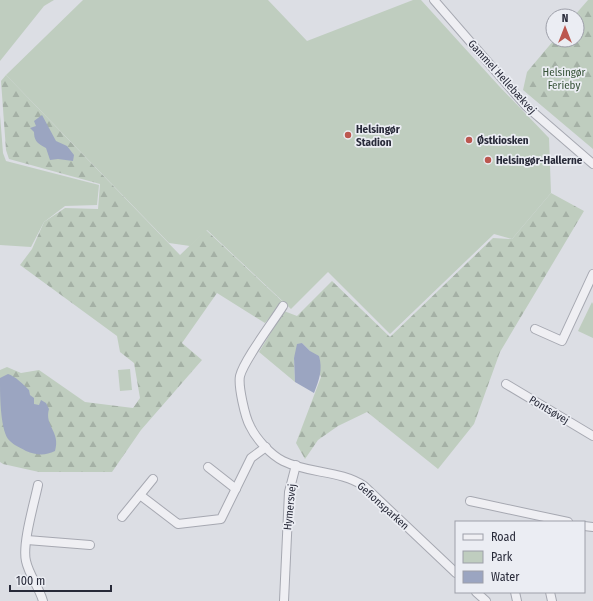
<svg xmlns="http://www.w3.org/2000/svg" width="593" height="601" font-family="'Fira Sans Condensed',sans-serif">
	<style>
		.green { fill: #bfcdbf }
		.forest { fill: url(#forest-firs) }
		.water { fill: #9ba5c1 }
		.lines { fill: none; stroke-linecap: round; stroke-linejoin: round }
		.minor-casing { stroke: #a6a8b1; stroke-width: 10 }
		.minor { stroke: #efeff3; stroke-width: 8 }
		.poi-dot { fill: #bc574f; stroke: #ebedf3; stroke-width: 1.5 }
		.labels { text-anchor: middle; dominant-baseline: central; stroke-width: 3.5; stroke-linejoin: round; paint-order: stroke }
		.park-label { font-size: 11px; fill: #375338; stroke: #ebedf3 }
		.street-label { font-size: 11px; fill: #282a39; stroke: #ebedf3 }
		.poi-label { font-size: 11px; font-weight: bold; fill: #282a39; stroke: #ebedf3; text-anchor: start }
	</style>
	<defs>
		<pattern id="forest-firs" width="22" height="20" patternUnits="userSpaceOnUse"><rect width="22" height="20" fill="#bfcdbf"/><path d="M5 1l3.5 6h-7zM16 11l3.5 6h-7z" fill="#a4b0a5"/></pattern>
	</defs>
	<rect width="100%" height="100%" fill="#dcdee4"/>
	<g class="green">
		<path d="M0 0H54L44 6 0 61Z"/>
		<path d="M83 0H268L307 41 413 0H421L499 86 549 138 551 193 512 239 494 234 390 334 328 272 291 309 207 230 190 246 169 243 6 75Z"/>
		<path d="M0 115 3 153 6 161 99 185 97 205 65 206 44 222 31 247 0 245Z"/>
		<path d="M592 302 593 304V338L578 331Z"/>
		<path d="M130 369 132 390 120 391 118 370Z"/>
	</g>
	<g class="forest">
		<path d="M588 0H593V149L523 90 527 72 554 40H577V16H574Z"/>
		<path d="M6 75 180 255 206 230 283 302 265 323 217 293 182 343 202 360 141 430 112 472H39L3 464 0 462V370L7 367 21 373 39 370 85 402 133 408 140 398 134 363 120 352 117 336 20 265 32 249 44 222 65 208 98 209 100 184 9 159 6 150 1 81Z"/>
		<path d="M551 193 584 211 500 352 474 424 438 469 367 412 338 426 318 440 305 459 296 443 321 377 310 351 302 343 294 358 295 382 259 352 284 311 297 316 332 281 390 337 493 238 512 239Z"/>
	</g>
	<g class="water">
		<path d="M42 115 56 141 67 146 74 155 73 161 58 159 50 160 46 148C38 144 34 141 34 132L30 128 36 126 34 121Z"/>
		<path d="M302 343 310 351 319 356C323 370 319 380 314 393L295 382 294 358 297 344Z"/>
		<path d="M8 374C15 376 24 385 29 390L30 395 34 398V404L39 405 41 400 46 403 49 409C44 426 61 432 55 451 45 456 36 455 26 451 19 447 13 445 8 439 0 427 0 393 0 378Z"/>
	</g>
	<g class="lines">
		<defs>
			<g id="minor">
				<path d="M434 0 526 106 593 164"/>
				<path d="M283 306C273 322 244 360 240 376 238 386 245 417 250 426 256 439 271 455 283 461 309 474 340 470 364 486L456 573"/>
				<path d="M535 329 562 341 593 274"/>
				<path d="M506 384 593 436"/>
				<path d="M208 467 236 489"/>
				<path d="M38 485C34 504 22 544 26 561 29 575 39 587 43 601"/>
				<path d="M140 495 178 524 221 519 251 458 266 447"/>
				<path d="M470 501 568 522"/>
				<path d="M122 517 153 479"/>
				<path d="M584 526 593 527"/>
				<path d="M27 540 90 545"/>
				<path d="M476 592 486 601"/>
				<path d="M515 592 517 601"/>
				<path d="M550 592 552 601"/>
				<path d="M284 601 289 492 296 465"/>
			</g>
		</defs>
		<use href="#minor" class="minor-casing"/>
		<use href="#minor" class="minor"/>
	</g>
	<g class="poi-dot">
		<circle cx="348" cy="135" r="4"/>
		<circle cx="469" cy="140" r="4"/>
		<circle cx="488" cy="160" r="4"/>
	</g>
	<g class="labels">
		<g class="park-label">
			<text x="564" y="72">Helsingør<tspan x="564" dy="13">Ferieby</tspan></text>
		</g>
		<g class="street-label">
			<text transform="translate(502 77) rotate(48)">Gammel Hellebækvej</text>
			<text transform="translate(549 410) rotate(31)">Pontsøvej</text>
			<text transform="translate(383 506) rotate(42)">Gefionsparken</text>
			<text transform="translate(290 507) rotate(-84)">Hymersvej</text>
		</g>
		<g class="poi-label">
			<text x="356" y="129">Helsingør<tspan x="356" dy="13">Stadion</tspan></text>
			<text x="477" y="140">Østkiosken</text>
			<text x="496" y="160">Helsingør-Hallerne</text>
		</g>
	</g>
	<rect x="455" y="521" width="130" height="72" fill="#ebedf3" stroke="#9d9fa9"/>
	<rect x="463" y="534" width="20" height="6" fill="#efeff3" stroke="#9d9fa9"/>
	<text x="491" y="541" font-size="12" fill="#282a39">Road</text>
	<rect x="463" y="551" width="20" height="12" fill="#bfcdbf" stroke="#9d9fa9"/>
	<text x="491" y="561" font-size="12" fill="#282a39">Park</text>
	<rect x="463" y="571" width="20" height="12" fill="#9ba5c1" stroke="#9d9fa9"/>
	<text x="491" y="581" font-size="12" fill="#282a39">Water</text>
	<g transform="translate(565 28)"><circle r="19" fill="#ebedf3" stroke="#9d9fa9"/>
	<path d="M0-3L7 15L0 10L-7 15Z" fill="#bc574f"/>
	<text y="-6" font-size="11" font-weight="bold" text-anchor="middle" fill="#282a39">N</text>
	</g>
	<path d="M10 585v6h101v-6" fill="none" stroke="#282a39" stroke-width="2"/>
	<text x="16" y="585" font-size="12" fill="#282a39" stroke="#ebedf3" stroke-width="3" paint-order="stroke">100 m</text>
</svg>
